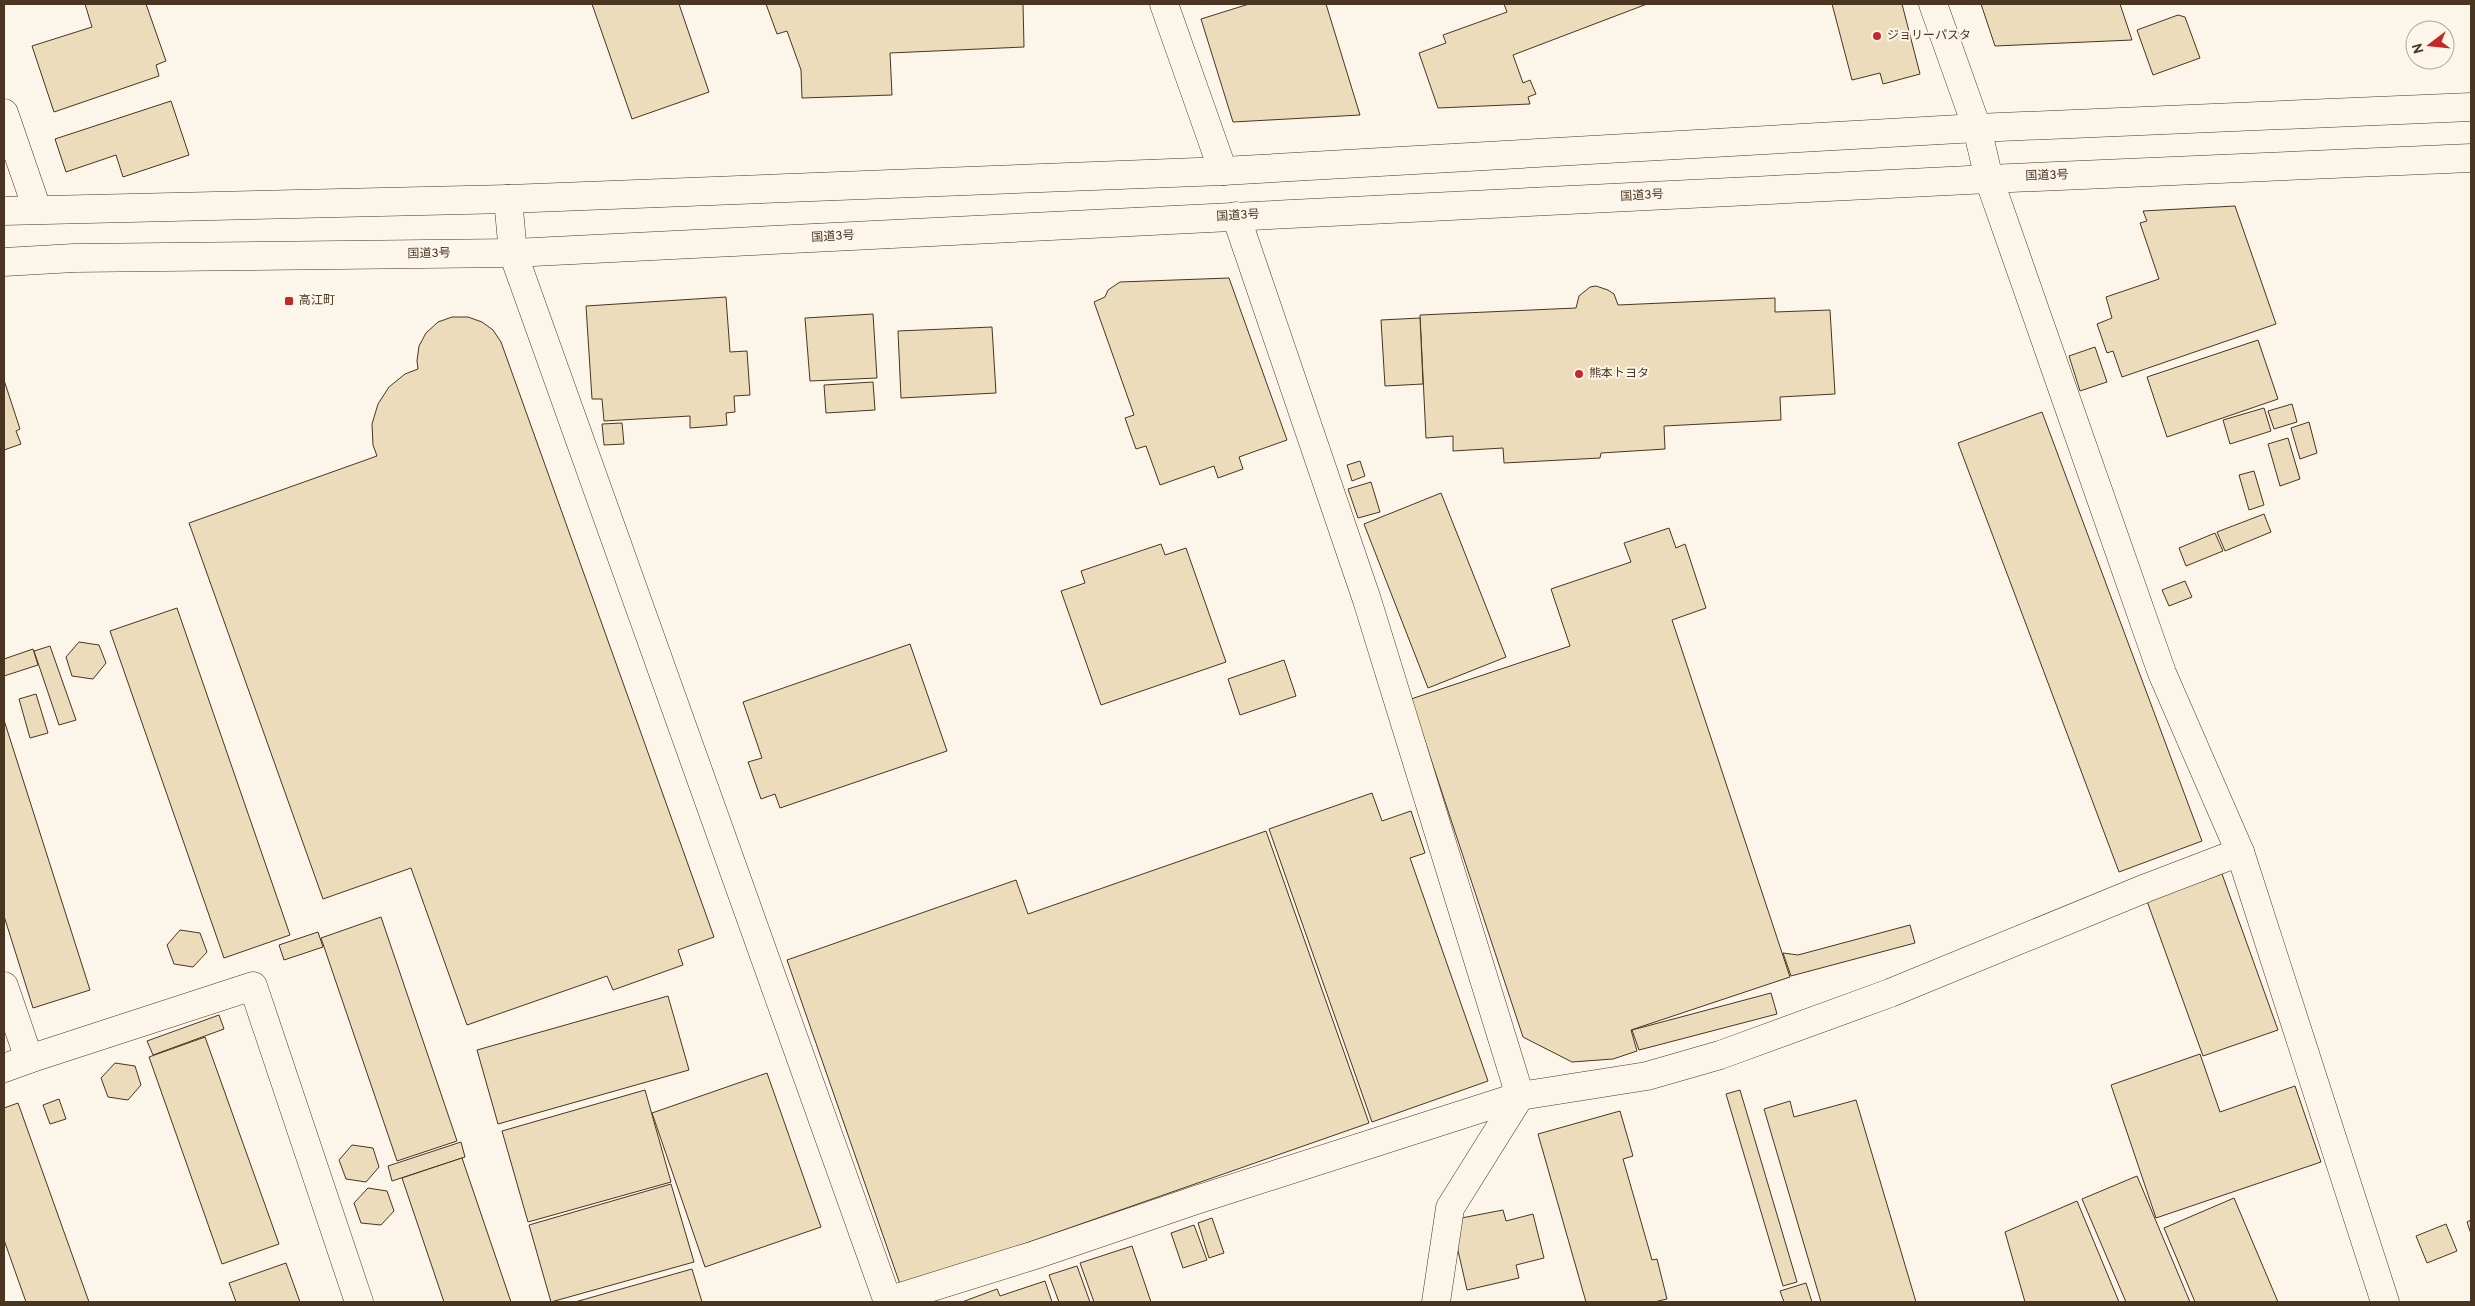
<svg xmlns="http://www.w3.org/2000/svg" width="2475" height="1306" font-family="Overpass,'Noto Sans JP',sans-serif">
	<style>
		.building { fill: #ecdcbc; stroke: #4a3520 }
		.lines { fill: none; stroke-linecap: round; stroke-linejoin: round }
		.minor-casing { stroke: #4a3520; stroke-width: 29 }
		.tertiary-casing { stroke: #4a3520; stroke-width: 29 }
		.trunk-casing { stroke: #4a3520; stroke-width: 29 }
		.minor { stroke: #fbf6e9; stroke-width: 28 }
		.tertiary { stroke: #fbf6e9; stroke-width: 28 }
		.trunk { stroke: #fbf6e9; stroke-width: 28 }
		.poi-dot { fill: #c62828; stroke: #fbf6e9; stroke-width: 2 }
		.labels { text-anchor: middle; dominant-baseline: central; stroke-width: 4; stroke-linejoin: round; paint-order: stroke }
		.poi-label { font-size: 12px; fill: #4a3520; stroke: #fbf6e9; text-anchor: start }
		.street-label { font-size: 12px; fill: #4a3520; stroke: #fbf6e9 }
	</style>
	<rect width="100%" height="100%" fill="#fbf6e9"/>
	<g class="building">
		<path d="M85 4H146L166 61 156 65 159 76 54 112 32 46 92 27Z"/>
		<path d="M592 4H679L709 92 632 119Z"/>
		<path d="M766 4H1023L1024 47 890 53 892 95 802 98 801 70 787 31 777 34Z"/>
		<path d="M1249 4H1326L1360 115 1233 122 1201 19Z"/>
		<path d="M1504 4H1647L1513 55 1523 83 1530 80 1536 94 1528 97 1530 104 1438 108 1419 53 1446 43 1443 35 1507 12Z"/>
		<path d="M1832 4H1902L1920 74 1883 84 1880 73 1852 80Z"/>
		<path d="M1981 4H2120L2132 40 1995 46Z"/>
		<path d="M2178 15 2185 17 2200 58 2153 75 2137 30Z"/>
		<path d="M171 101 189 155 123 177 116 155 66 172 55 139Z"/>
		<path d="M2235 206 2276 324 2122 377 2113 351 2107 353 2097 324 2112 318 2106 297 2159 279 2140 223 2147 221 2143 211Z"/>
		<path d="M1229 278 1287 440 1239 457 1243 469 1218 478 1214 466 1160 485 1146 446 1136 449 1125 418 1134 415 1094 302 1105 297 1108 290 1120 282Z"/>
		<path d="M1596 286 1608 290 1614 294 1618 305 1775 298V312L1830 310 1835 394 1780 397 1781 420 1664 426 1665 449 1601 453 1600 458 1504 463 1503 448 1453 451V436L1426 438 1420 315 1576 308 1579 296 1590 287Z"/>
		<path d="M726 297 730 352 747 351 750 395 734 396 735 412 726 413 727 425 690 428V416L604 421 602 399H592L586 306Z"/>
		<path d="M873 314 877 378 810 381 805 318Z"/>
		<path d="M452 317H468L482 322 493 330 501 342 714 937 678 950 683 965 613 990 607 976 467 1025 411 868 323 899 189 523 377 456 373 445 372 424 378 404 389 387 405 374 418 369 417 361 419 346 426 333 438 322Z"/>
		<path d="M1420 318 1423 384 1385 386 1381 320Z"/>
		<path d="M992 327 996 393 901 398 898 331Z"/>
		<path d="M2258 340 2278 399 2167 437 2147 377Z"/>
		<path d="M2095 347 2107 382 2080 391 2069 356Z"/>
		<path d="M4 380 20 429 16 431 21 444 4 450Z"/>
		<path d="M873 382 875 410 826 413 824 385Z"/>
		<path d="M2292 404 2297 422 2274 429 2268 411Z"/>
		<path d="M2264 408 2271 431 2230 444 2223 420Z"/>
		<path d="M2042 412 2202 841 2119 872 1958 443Z"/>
		<path d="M2309 422 2317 453 2300 459 2291 428Z"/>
		<path d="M622 423 624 444 604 445 602 424Z"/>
		<path d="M2288 438 2300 479 2280 486 2268 444Z"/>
		<path d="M1360 461 1365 476 1352 481 1347 465Z"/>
		<path d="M2254 471 2264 505 2249 510 2239 475Z"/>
		<path d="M1371 482 1380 512 1358 518 1348 489Z"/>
		<path d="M1441 493 1506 657 1428 688 1364 524Z"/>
		<path d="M2264 514 2271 532 2225 551 2217 532Z"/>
		<path d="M1669 528 1676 548 1685 544 1706 608 1672 620 1790 977 1631 1030 1637 1051 1613 1059 1572 1062 1523 1037 1411 699 1570 646 1551 589 1631 562 1624 543Z"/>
		<path d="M2215 533 2223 551 2186 566 2179 548Z"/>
		<path d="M1161 544 1165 555 1186 548 1226 662 1101 705 1061 591 1085 583 1081 571Z"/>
		<path d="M2185 581 2192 597 2169 606 2162 590Z"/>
		<path d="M177 608 290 935 224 958 110 631Z"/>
		<path d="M79 642 99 645 106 663 93 679 72 676 66 657Z"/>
		<path d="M910 644 947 751 780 808 775 794 761 799 748 762 762 758 743 702Z"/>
		<path d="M50 646 76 720 59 725 34 651Z"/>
		<path d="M33 649 38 665 4 676V659Z"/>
		<path d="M1284 660 1296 696 1240 715 1228 679Z"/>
		<path d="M36 694 48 733 30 738 19 699Z"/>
		<path d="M4 720 90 990 33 1008 4 916Z"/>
		<path d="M1372 793 1382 821 1411 811 1425 853 1410 858 1488 1081 1372 1122 1269 829Z"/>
		<path d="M1266 831 1369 1123 901 1287 787 960 1016 880 1028 914Z"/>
		<path d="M2222 874 2278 1030 2203 1056 2147 901Z"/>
		<path d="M381 917 457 1141 397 1161 321 938Z"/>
		<path d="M1910 925 1915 943 1791 976 1783 953 1798 955Z"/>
		<path d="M180 930 200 933 207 952 193 967 174 964 167 945Z"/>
		<path d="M318 932 323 947 284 960 279 945Z"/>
		<path d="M1771 993 1777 1014 1639 1050 1632 1030Z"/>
		<path d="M668 996 689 1070 498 1124 477 1050Z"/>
		<path d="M219 1015 224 1029 153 1055 147 1041Z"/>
		<path d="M205 1037 279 1244 222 1264 149 1057Z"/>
		<path d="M2200 1054 2220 1112 2295 1086 2321 1162 2156 1218 2111 1085Z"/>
		<path d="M115 1063 135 1066 141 1085 128 1100 108 1097 101 1078Z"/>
		<path d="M767 1073 821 1227 705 1267 652 1113Z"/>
		<path d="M645 1090 671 1182 528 1222 502 1131Z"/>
		<path d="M1740 1090 1797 1282 1783 1286 1726 1094Z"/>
		<path d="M59 1099 66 1119 50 1124 43 1105Z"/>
		<path d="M1856 1100 1916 1302H1821L1764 1109 1790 1101 1794 1117Z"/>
		<path d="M18 1103 89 1302H26L4 1240V1108Z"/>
		<path d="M1620 1111 1633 1156 1623 1159 1652 1260 1657 1259 1667 1299 1654 1302H1586L1538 1134Z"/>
		<path d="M461 1142 465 1157 392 1181 388 1166Z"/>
		<path d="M352 1145 373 1148 379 1167 366 1182 346 1179 339 1160Z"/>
		<path d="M462 1158 511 1302H444L402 1178Z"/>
		<path d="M2137 1176 2190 1302H2126L2082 1199Z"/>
		<path d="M671 1184 694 1262 551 1302 529 1225Z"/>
		<path d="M368 1188 387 1191 394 1211 381 1225 361 1223 354 1203Z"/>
		<path d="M2234 1198 2278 1302H2195L2164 1228Z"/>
		<path d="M2077 1201 2119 1302H2025L2005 1232Z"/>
		<path d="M1503 1210 1506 1221 1533 1214 1544 1258 1516 1265 1519 1278 1467 1290 1451 1220Z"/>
		<path d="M1212 1218 1224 1253 1209 1258 1198 1223Z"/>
		<path d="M2471 1220V1234L2467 1222Z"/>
		<path d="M2446 1224 2457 1251 2427 1263 2416 1236Z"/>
		<path d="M1194 1225 1207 1260 1183 1268 1171 1233Z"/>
		<path d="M1132 1246 1151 1302H1094L1080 1263Z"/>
		<path d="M286 1263 300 1302H236L229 1283Z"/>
		<path d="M1077 1266 1090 1302H1059L1049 1275Z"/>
		<path d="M692 1269 702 1302H575Z"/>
		<path d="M1045 1281 1052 1302H962L997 1289 1000 1296Z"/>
		<path d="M1806 1283 1812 1302H1784L1780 1291Z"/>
	</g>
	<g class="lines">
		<defs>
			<g id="minor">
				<path d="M1164 4 1223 171"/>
				<path d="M1933 4 1977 128 1989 179 2162 673 2240 852 2385 1302"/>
				<path d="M4 113 37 209"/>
				<path d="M1236 216 1367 600 1520 1096 1450 1208 1436 1302"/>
				<path d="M4 986 29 1059 4 1068"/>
				<path d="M29 1059 253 986 359 1302"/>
				<path d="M887 1301 1035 1255 1196 1200 1520 1096 1647 1076 1720 1055 1890 993 2146 888 2240 852"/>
			</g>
			<path id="tertiary" d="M508 199 513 253 888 1302"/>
			<g id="trunk">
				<path d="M4 211 508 199 1223 171 1977 128 2471 107"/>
				<path d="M4 262 74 258 513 253 1989 179 2471 158"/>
			</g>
		</defs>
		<use href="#minor" class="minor-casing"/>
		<use href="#tertiary" class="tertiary-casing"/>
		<use href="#trunk" class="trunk-casing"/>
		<use href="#minor" class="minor"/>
		<use href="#tertiary" class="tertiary"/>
		<use href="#trunk" class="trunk"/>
	</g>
	<g class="poi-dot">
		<circle cx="1877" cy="36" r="5"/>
		<rect x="284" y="296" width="10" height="10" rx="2.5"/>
		<circle cx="1579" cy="374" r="5"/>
	</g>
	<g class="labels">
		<g class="poi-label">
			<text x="1887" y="36">ジョリーパスタ</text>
			<text x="299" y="301">高江町</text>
			<text x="1589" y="374">熊本トヨタ</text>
		</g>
		<g class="street-label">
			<text transform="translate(2047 176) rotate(-2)">国道3号</text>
			<text transform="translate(1642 196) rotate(-3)">国道3号</text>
			<text transform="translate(1238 216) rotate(-3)">国道3号</text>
			<text transform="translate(833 237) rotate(-3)">国道3号</text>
			<text transform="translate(429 254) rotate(-1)">国道3号</text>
		</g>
	</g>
	<rect width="2475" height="1306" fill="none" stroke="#4a3520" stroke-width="10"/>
	<g transform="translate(2430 45) rotate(254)"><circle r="24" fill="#fbf6e9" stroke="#b4a999"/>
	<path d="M0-4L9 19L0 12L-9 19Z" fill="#c62828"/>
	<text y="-8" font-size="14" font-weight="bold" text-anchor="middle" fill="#4a3520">N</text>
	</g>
</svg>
